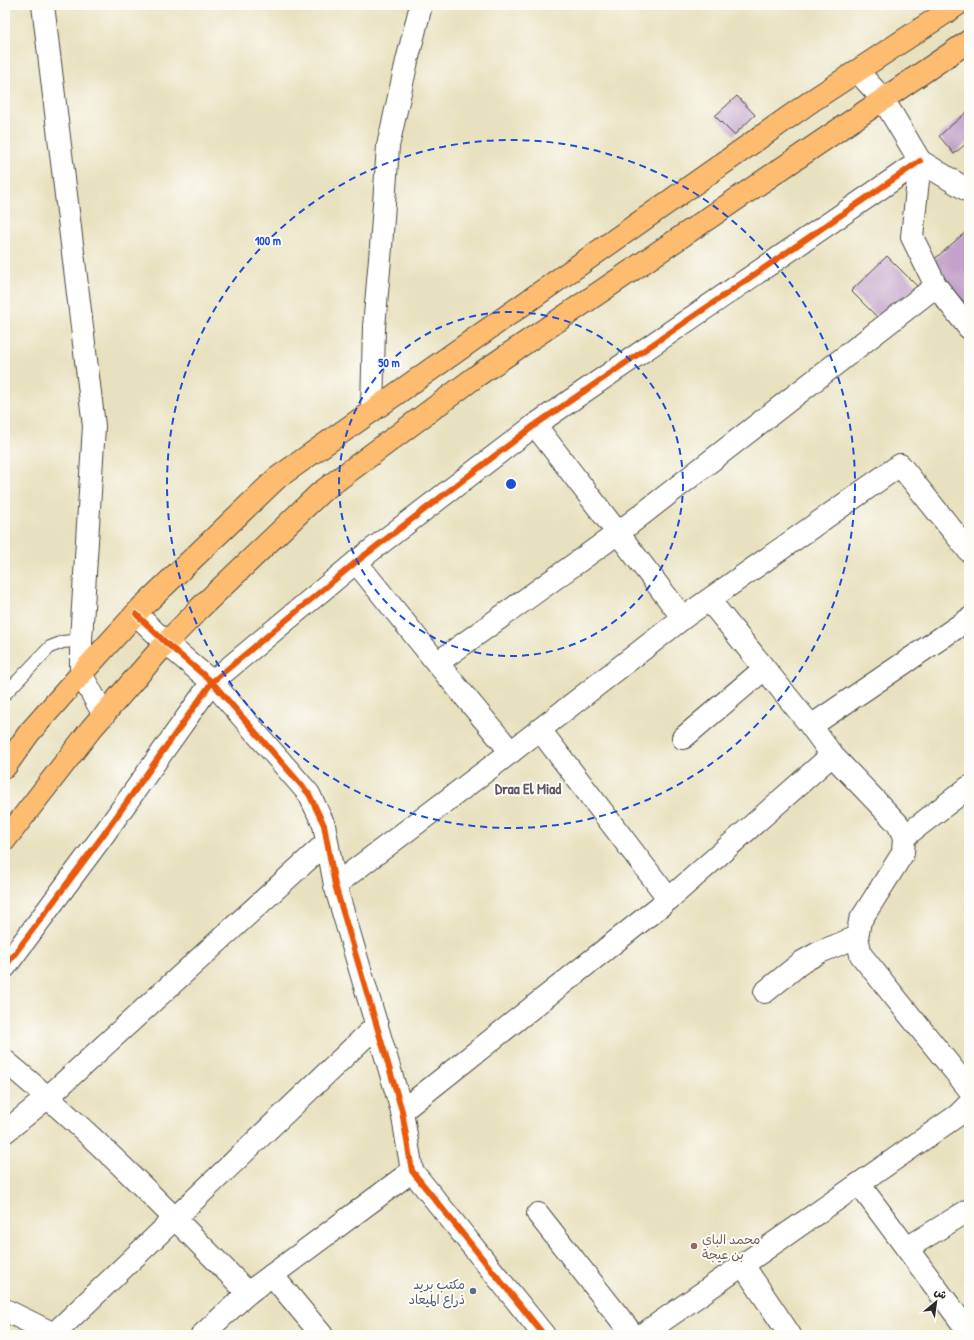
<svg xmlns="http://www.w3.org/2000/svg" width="974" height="1340" font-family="'Patrick Hand','Playpen Sans Arabic',sans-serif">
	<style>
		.building { fill: #c2a2ca }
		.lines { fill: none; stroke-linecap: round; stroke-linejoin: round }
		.lane-casing { stroke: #474641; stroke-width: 14 }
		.street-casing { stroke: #474641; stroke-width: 24 }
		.highway-casing { stroke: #474641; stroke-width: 24 }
		.lane { stroke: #fff; stroke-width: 12 }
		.street { stroke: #fff; stroke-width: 22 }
		.highway { stroke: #fdbc6f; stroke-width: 22 }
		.cycleway-casing { stroke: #fdfcf7; stroke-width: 8 }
		.cycleway { stroke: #e8590c; stroke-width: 6 }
		.ring { fill: none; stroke: #1d4ed8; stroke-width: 2; stroke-dasharray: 7 5 }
		.education-dot { fill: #8d6e63; stroke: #fdfcf7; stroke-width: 1.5 }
		.service-dot { fill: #5c6f8a; stroke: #fdfcf7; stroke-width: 1.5 }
		.labels { text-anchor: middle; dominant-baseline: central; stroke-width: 4; stroke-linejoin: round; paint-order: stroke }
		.education-label { font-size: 13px; fill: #785e54; stroke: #fdfcf7; text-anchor: start }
		.service-label { font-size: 13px; fill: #4e5e75; stroke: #fdfcf7; text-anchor: end }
		.quarter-label { font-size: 15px; font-weight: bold; fill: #605563; stroke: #fdfcf7 }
		.centre { fill: #1d4ed8; stroke: #fdfcf7; stroke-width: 2 }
		.ring-label { font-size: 12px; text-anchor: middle; font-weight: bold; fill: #1d4ed8; stroke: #fdfcf7; stroke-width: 4; stroke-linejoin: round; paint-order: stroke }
	</style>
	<rect width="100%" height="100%" fill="#fdfcf7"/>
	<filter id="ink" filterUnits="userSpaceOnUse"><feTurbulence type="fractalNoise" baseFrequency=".025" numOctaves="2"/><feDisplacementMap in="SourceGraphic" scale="8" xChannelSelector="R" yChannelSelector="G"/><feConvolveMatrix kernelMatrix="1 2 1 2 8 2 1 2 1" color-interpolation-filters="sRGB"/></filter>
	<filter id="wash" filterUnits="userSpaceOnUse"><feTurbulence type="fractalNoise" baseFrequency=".012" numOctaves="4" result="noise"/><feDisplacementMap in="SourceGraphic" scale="16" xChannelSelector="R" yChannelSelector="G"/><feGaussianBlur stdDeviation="0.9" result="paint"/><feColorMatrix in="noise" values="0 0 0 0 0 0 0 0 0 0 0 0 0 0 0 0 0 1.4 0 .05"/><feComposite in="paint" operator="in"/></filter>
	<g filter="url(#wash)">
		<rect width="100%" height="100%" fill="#e8e1bf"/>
		<g id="blocks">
			<g class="building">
				<path d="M737 96 755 115 734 135 715 116Z"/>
				<path d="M969 110V141L954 154 939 136Z"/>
				<path d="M969 229V307L929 264Z"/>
				<path d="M887 256 917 286 881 321 851 291Z"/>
			</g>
		</g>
	</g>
	<g filter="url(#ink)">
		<use href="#blocks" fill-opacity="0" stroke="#474641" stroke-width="1"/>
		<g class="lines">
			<defs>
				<path id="lane" d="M5 694 50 647 63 642 81 640"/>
				<g id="street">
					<path d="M43 5 94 426 81 640V674L104 715"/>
					<path d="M857 71 883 99 920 161 969 191"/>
					<path d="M920 161 912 237 936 286 969 328"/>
					<path d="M372 410 374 327 381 247 388 146 407 61 421 5"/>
					<path d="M535 425 683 618"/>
					<path d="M356 562 437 663 511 752"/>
					<path d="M709 600 811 726 832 755 898 824 904 837 903 853 860 921 857 937 861 955 969 1089"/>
					<path d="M136 614 166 643 212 682 309 794 324 825 335 885 402 1111 412 1171 544 1335"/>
					<path d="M437 663 618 533 936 286"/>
					<path d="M811 726 969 619"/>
					<path d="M540 730 669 899"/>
					<path d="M683 738 764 669"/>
					<path d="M904 837 969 787"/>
					<path d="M335 885 511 752 683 618 900 465 969 551"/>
					<path d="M5 967 104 834 212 682 356 562 535 425 920 161"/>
					<path d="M765 992 802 962 820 952 857 937"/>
					<path d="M5 1061C91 1132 170 1213 248 1293"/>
					<path d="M402 1111 669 899 832 755"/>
					<path d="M5 1132 48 1097 327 842"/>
					<path d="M859 1184 969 1332"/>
					<path d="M538 1214 633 1335"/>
					<path d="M907 1248 969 1210"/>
					<path d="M743 1265 790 1335"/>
					<path d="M272 1275 322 1335"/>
					<path d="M5 1310 56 1335"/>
					<path d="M54 1334 377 1025"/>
					<path d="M202 1335 248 1293 412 1171"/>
					<path d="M642 1335 958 1115 969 1104"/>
				</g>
				<g id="highway">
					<path d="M5 767 29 733 81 674 141 608 277 478 813 100 957 5"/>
					<path d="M5 840 91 729 166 643 200 608 320 493 478 375 969 41"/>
				</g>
			</defs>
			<use href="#lane" class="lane-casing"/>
			<use href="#street" class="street-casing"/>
			<use href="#highway" class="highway-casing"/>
			<use href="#lane" class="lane"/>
			<use href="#street" class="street"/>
			<use href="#highway" class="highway"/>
			<defs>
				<g id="cycleway">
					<path d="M136 614 166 643 212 682 309 794 324 825 335 885 402 1111 412 1171 544 1335"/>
					<path d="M5 967 104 834 212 682 356 562 535 425 920 161"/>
				</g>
			</defs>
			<use href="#cycleway" class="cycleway-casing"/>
			<use href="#cycleway" class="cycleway"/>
		</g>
	</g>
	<g class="ring">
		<circle cx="511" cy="484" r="172"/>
		<circle cx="511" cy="484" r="344"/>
	</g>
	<circle class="education-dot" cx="694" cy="1246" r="4"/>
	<circle class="service-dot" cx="473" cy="1291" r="4"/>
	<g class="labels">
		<g class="education-label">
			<text x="702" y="1239">محمد الباي<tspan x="702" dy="15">بن عيجة</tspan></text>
		</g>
		<g class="service-label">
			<text x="465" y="1284">مكتب بريد<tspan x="465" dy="15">ذراع الميعاد</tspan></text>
		</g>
		<g class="quarter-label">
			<text x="528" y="788">Draa El Miad</text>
		</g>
	</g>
	<circle cx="511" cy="484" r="6" class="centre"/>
	<g class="ring-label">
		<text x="268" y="245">100 m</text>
		<text x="389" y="367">50 m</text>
	</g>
	<rect width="974" height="1340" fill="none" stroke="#fdfcf7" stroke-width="20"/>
	<g transform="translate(936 1302) rotate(29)" stroke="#fdfcf7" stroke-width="3" paint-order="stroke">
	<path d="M0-3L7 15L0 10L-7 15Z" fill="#2b2b2b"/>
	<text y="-6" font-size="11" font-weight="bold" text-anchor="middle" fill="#2b2b2b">ش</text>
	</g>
</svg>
